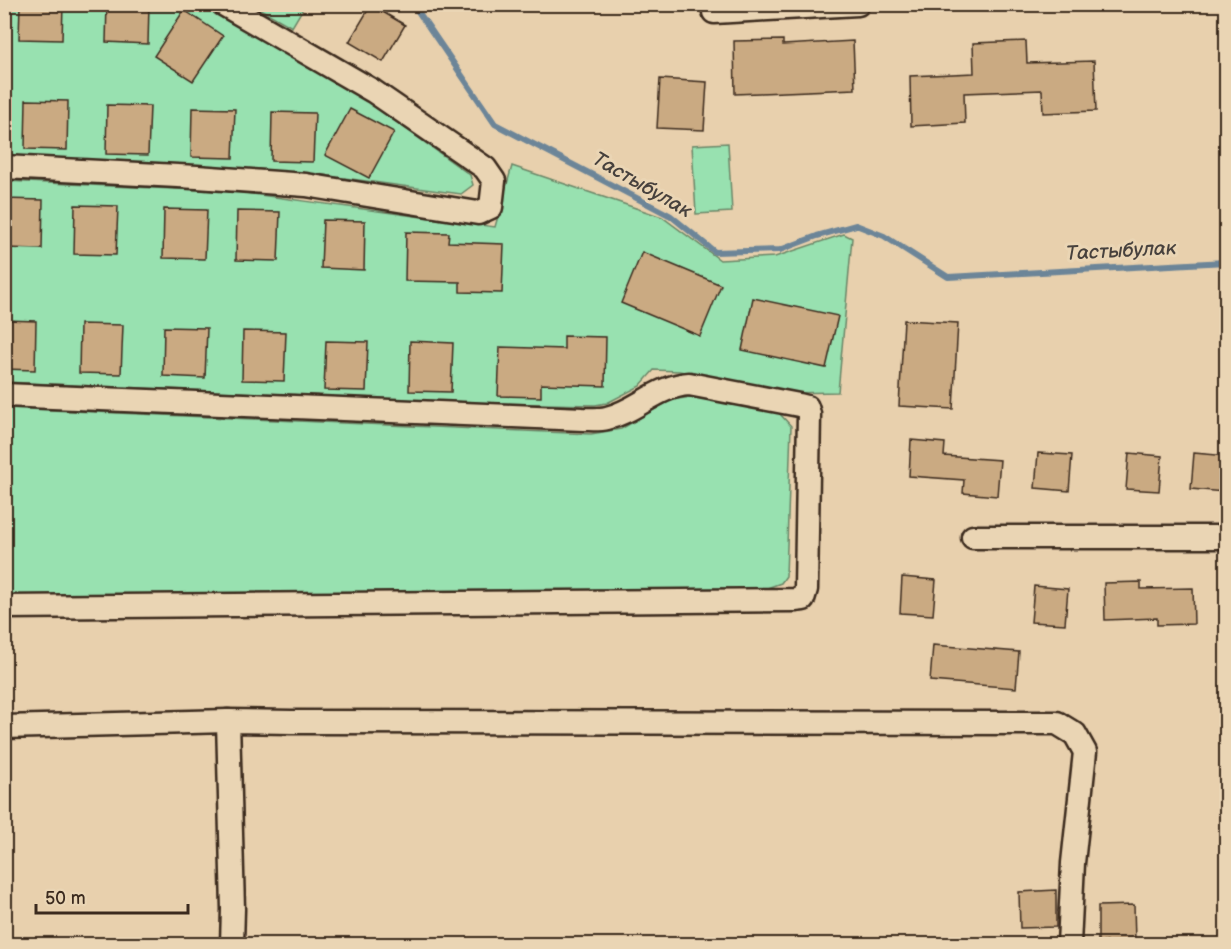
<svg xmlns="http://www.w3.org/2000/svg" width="1231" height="949" font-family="'Balsamiq Sans',sans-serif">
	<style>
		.green { fill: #98e1b0; stroke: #6a8667; stroke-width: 1.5 }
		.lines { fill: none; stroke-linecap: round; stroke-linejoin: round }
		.stream { stroke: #6c8598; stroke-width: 6 }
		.building { fill: #caaa82; stroke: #3b2a1e; stroke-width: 1.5 }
		.street-casing { stroke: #3b2a1e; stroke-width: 27 }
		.street { stroke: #ead5b4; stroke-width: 22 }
		.labels { text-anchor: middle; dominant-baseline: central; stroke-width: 6; stroke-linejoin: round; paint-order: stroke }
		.water-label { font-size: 20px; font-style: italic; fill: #47413d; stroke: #ead5b4 }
	</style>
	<rect width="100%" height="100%" fill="#e8d0ad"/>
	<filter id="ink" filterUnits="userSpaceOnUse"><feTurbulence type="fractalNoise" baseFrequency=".0167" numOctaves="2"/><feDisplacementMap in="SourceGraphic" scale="12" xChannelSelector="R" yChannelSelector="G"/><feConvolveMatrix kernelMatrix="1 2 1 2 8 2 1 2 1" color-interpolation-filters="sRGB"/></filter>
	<g filter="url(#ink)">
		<g class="green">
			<path d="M4 5H201L367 101 470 175 473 185 461 194 322 175 257 169 5 155Z"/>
			<path d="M253 5H305L292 27Z"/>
			<path d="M728 143 732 212 696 214 692 145Z"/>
			<path d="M512 166 662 217 720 260 775 257 844 234 852 238 838 392 787 393 679 371 654 370 640 386 607 403 595 405 485 403 5 382V181L238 192 495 227Z"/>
			<path d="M692 397 779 413 791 426 786 576 781 583 767 588 5 595V408L591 434 621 429 671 400Z"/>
		</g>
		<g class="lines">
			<path class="stream" d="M413 4 495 124 671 216 715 252 780 250 817 236 856 225 884 236 948 277 1226 262"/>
		</g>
		<g class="building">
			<path d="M20 4H63L62 40 19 39Z"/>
			<path d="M107 4H149L148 44 106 42Z"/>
			<path d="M371 5 405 25 383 62 349 42Z"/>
			<path d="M184 10 223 36 193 81 154 56Z"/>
			<path d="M783 40V45L853 41 855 89 735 94 734 41Z"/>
			<path d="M1026 41 1027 63 1094 61 1096 111 1043 113 1042 90 964 93 965 123 911 126 910 76 974 73 973 43Z"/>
			<path d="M660 79 707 82 704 130 657 128Z"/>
			<path d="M26 100 68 101 67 150 25 149Z"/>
			<path d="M107 105 150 106 148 155 106 154Z"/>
			<path d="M192 108 235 109 233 158 191 157Z"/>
			<path d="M350 109 394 132 369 178 325 155Z"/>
			<path d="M272 112 315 113 313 162 271 161Z"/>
			<path d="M4 199 43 200 42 249 4 248Z"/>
			<path d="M75 205 118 206 116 255 74 254Z"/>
			<path d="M164 209 207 210 205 259 163 258Z"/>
			<path d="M237 211 280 212 278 261 236 260Z"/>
			<path d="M323 220 365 221 364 270 321 268Z"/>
			<path d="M406 232 449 233 448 242 504 244 502 293 460 292V282L405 281Z"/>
			<path d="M642 252 721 285 700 336 621 303Z"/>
			<path d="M753 298 838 316 826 368 742 350Z"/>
			<path d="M4 320 36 321 35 370 4 369Z"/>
			<path d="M904 320 958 323 953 409 899 406Z"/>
			<path d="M80 324 123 325 121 374 79 373Z"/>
			<path d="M164 327 207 328 205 378 163 376Z"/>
			<path d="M243 331 286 332 284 381 242 380Z"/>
			<path d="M564 336 606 337 605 386 541 384V397L498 396 500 347 564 349Z"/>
			<path d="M326 341 368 342 366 391 324 390Z"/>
			<path d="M410 341 453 343 451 392 409 391Z"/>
			<path d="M911 440 945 443 944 456 1000 460 997 496 963 493 964 480 909 476Z"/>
			<path d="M1038 453 1072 455 1069 491 1035 488Z"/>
			<path d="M1129 453 1162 456 1159 491 1126 489Z"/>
			<path d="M1194 453 1227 456 1224 492 1191 489Z"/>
			<path d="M902 577 936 580 933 615 900 613Z"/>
			<path d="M1141 582V589L1193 588 1194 624 1157 625V618L1105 620 1104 583Z"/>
			<path d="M1034 586 1068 589 1065 624 1031 622Z"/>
			<path d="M933 645 1019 652 1016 688 930 681Z"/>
			<path d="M1056 890V927L1020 928 1019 892Z"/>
			<path d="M1134 905 1135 941 1098 942V906Z"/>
		</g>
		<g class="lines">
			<defs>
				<g id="street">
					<path d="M714 12 858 4"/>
					<path d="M4 167 197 177 306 185 478 213 491 207 494 181 485 168 373 91 223 4"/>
					<path d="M4 395 583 419C591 419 599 420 607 418 637 411 657 386 689 384L799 405 807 407 809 414 806 589 803 599 795 600 4 607"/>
					<path d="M973 537H1226"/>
					<path d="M228 721 233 909 232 944"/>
					<path d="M4 727 228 721 291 722 1057 723 1075 734 1085 752 1073 863 1069 944"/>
				</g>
			</defs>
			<use href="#street" class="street-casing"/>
			<use href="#street" class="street"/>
		</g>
	</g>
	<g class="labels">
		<g class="water-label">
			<text transform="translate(642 185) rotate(30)">Тастыбулак</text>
			<text transform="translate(1121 251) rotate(-3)">Тастыбулак</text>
		</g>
	</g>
	<rect width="1231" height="949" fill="none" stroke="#ead5b4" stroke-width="24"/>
	<rect x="12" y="12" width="1207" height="925" fill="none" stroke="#3b2a1e" stroke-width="2" filter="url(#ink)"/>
	<path d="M36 904v9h152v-9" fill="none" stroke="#3b2a1e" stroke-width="3"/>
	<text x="45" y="904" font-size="18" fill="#3b2a1e" stroke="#ead5b4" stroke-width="4.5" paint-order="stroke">50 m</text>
</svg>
